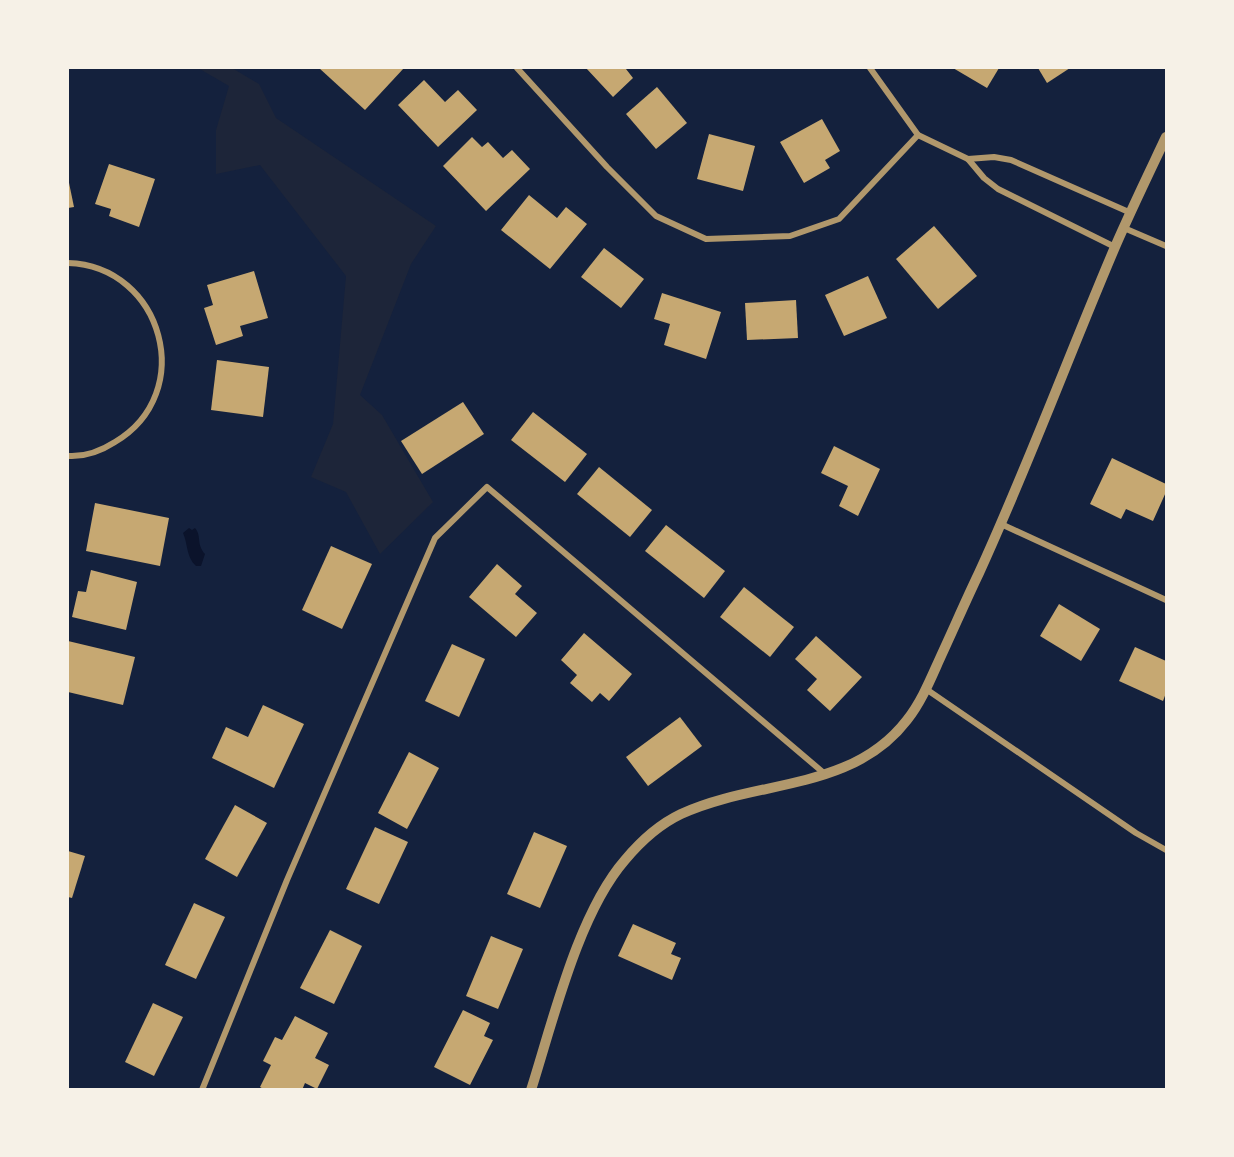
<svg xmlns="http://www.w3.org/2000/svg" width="1234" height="1157" font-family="Poppins,sans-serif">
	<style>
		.green { fill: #1d2539 }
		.water { fill: #0b132b }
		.building { fill: #c6a872 }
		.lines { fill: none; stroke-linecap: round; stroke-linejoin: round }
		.minor { stroke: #b1986c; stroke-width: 6 }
		.tertiary { stroke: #b1986c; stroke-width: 10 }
	</style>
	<rect width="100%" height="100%" fill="#14213d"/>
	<path class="green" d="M198 68H232L259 84 276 118 436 226 411 264 360 395 382 415 433 502 380 554 346 492 311 477 333 424 346 276 260 165 216 174V130L229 86Z"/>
	<path class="water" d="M189 528 192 530 195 528C202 536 196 544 205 554L201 566H196C186 557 188 544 183 533Z"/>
	<g class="building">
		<path d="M319 68H404L365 110Z"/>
		<path d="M586 68H628L626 69 633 78 613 97Z"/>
		<path d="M953 68H999L987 88Z"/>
		<path d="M1038 68H1070L1047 83Z"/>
		<path d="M424 80 445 102 458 90 477 110 438 147 398 105Z"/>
		<path d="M657 87 687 123 656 149 626 114Z"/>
		<path d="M822 119 840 151 825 160 830 168 804 183 780 142Z"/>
		<path d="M709 134 755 146 743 191 697 179Z"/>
		<path d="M472 137 482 147 488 142 503 158 512 150 530 169 486 211 443 166Z"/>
		<path d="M109 164 155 179 139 227 109 216 111 209 95 204Z"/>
		<path d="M68 178 74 207 68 208Z"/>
		<path d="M529 195 557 218 566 207 587 224 550 269 501 230Z"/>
		<path d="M934 226 977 276 938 309 896 259Z"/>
		<path d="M604 248 644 279 621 308 581 277Z"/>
		<path d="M254 271 268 318 240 326 243 336 216 345 204 308 213 305 207 285Z"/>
		<path d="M868 276 887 318 844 336 825 295Z"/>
		<path d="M662 293 721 312 706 359 664 345 670 324 654 319Z"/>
		<path d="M796 300 798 338 747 340 745 303Z"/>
		<path d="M217 360 269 367 263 417 211 410Z"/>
		<path d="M463 402 484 434 422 474 401 441Z"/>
		<path d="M533 412 587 454 565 482 511 440Z"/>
		<path d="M834 446 880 469 858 516 839 506 848 486 821 473Z"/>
		<path d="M1112 458 1166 484V492L1153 521 1126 509 1121 519 1090 504Z"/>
		<path d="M599 467 652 510 630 537 577 494Z"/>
		<path d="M95 503 169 518 160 566 86 551Z"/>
		<path d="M666 525 725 571 704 598 645 551Z"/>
		<path d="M331 546 372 564 342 629 302 610Z"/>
		<path d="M497 564 522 586 515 594 537 613 516 637 469 597Z"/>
		<path d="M91 570 137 582 126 630 72 617 78 591 86 592Z"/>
		<path d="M744 587 794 627 770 657 720 617Z"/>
		<path d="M1059 604 1100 629 1081 661 1040 636Z"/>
		<path d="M584 633 632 674 609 701 600 693 592 702 570 683 577 675 561 660Z"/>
		<path d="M816 636 862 677 830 711 807 690 817 679 795 659Z"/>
		<path d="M68 641 135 657 123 705 68 692Z"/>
		<path d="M452 644 485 659 459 717 425 701Z"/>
		<path d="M1135 647 1166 661V693L1163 701 1119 681Z"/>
		<path d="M263 705 304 724 274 788 212 758 226 727 248 737Z"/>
		<path d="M680 717 702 746 648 786 626 757Z"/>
		<path d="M409 752 439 768 407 829 378 813Z"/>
		<path d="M235 805 267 823 237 877 205 859Z"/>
		<path d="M375 827 408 842 379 904 346 889Z"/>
		<path d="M534 832 567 846 540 908 507 894Z"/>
		<path d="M68 851 85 856 72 898 68 897Z"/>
		<path d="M194 903 225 917 196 979 165 965Z"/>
		<path d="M633 924 676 943 671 954 681 958 672 980 618 956Z"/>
		<path d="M330 930 362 946 334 1004 300 988Z"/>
		<path d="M491 936 523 949 498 1009 466 996Z"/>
		<path d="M153 1003 183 1017 154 1076 125 1062Z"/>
		<path d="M463 1010 490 1023 484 1036 493 1040 470 1085 434 1067Z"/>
		<path d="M295 1016 328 1033 315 1058 329 1065 317 1089 305 1083 302 1090H265L260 1087 271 1065 263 1061 275 1037 282 1040Z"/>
	</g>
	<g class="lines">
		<g class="minor">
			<path d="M517 68 607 167 656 216 706 239 790 236 839 219 918 135"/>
			<path d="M870 68 918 135 968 159 984 178 998 189 1115 247"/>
			<path d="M968 159 994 157 1011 160 1131 213"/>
			<path d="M1124 228 1166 246"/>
			<path d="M68 263C163 266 198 393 115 442 101 451 84 457 68 456"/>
			<path d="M1001 524 1166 600"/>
			<path d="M926 689 1136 833 1166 850"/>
			<path d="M202 1090 287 880 435 538 487 487 825 774"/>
		</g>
		<path class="tertiary" d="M531 1090C553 1021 578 914 625 860 640 842 660 824 681 814 757 779 852 792 907 720 922 701 931 678 941 656 954 628 966 600 979 573 1028 466 1069 355 1115 247 1131 210 1149 173 1166 137"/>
	</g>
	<rect width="1234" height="1157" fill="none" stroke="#f6f1e7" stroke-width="138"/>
</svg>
